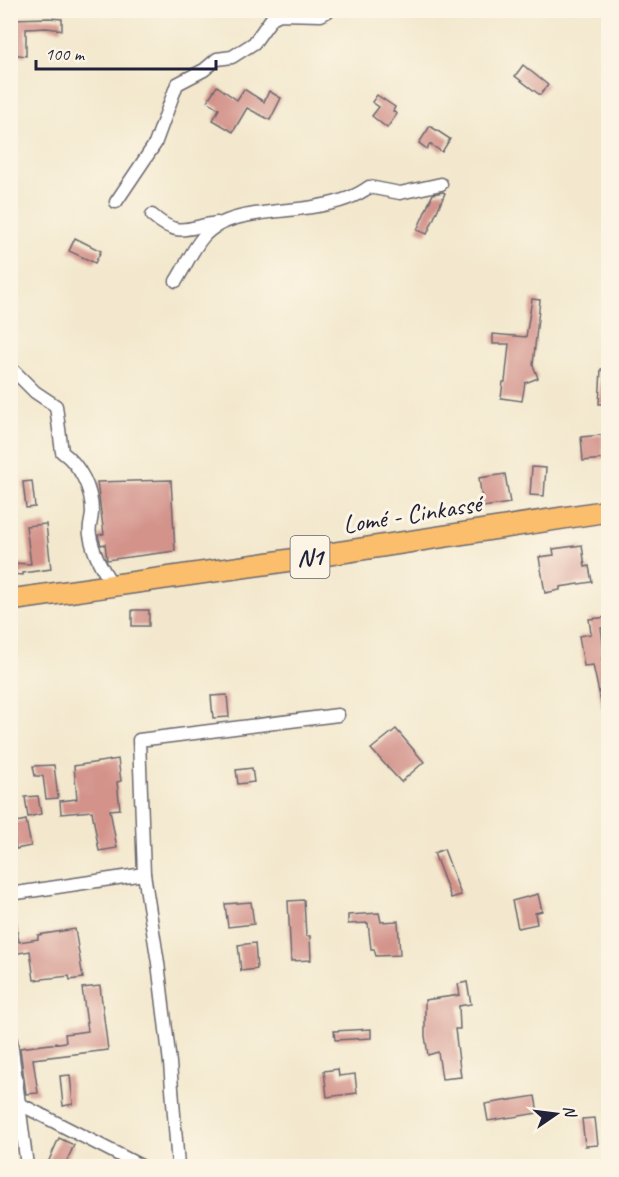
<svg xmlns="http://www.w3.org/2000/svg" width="619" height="1177" font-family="Caveat,sans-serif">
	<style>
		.building { fill: #d3938b }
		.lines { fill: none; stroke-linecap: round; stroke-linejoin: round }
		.minor-casing { stroke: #6b676e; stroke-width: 15 }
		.trunk-casing { stroke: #6b676e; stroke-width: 24 }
		.minor { stroke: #fff; stroke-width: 12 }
		.trunk { stroke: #fabe6d; stroke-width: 21 }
		.labels { text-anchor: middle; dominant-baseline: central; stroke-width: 6; stroke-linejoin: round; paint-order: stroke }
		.shield { fill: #fcf5e5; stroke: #63616e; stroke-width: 1.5 }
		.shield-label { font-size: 24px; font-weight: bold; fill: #22223b }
		.street-label { font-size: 26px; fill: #22223b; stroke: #fcf5e5 }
	</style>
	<rect width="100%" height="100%" fill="#fcf5e5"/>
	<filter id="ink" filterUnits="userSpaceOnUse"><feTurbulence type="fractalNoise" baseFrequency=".0167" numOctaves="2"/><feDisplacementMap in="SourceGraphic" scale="12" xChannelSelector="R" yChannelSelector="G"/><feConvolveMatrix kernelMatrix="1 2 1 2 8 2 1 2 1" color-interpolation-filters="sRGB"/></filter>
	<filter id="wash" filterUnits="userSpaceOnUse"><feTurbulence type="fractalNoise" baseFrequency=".008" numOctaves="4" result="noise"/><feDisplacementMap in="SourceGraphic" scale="24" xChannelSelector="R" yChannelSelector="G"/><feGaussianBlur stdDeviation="1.35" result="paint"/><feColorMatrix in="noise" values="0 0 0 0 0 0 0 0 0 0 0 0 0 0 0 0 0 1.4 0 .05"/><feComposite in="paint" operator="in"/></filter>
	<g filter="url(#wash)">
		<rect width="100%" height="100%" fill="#f3e8cd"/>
		<g id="blocks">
			<g class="building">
				<path d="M49 18 62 19V30L47 28 26 29V56L10 54V19Z"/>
				<path d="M523 65 548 85 540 95 515 76Z"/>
				<path d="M217 86 237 100 244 89 264 102 269 91 281 98 270 120 247 108 233 132 213 120 219 109 207 101Z"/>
				<path d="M377 95 395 107 393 111 397 114 387 128 372 116 379 107 372 102Z"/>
				<path d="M430 126 450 139 442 152 430 144 427 149 419 143Z"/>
				<path d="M443 192 445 193 427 234 417 230 433 194Z"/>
				<path d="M75 238 101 251 95 263 69 251Z"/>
				<path d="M532 299 540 300 533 365 538 378 525 383 522 401 501 398 503 382H505L509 344H493V334L526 337Z"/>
				<path d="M601 369H609V404H599Z"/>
				<path d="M602 435 604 459 583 461 581 437Z"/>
				<path d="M532 467 546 468 544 496 530 495Z"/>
				<path d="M505 474 510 503 483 507 479 478Z"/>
				<path d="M171 480 175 551 107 560 105 544 101 545 98 535 104 534 97 482Z"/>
				<path d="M32 481 35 507 26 508 23 482Z"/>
				<path d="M46 524 51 569 23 573V575L10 574V563L31 564 26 526Z"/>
				<path d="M582 545 585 567 589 566 592 582 560 587V590L545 593 539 557 554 555 553 549Z"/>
				<rect x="132" y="610" width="17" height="16"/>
				<path d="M609 617V627L601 628 605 658H602L609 689V715L604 716 593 665 584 666 579 636 591 634 589 619Z"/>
				<path d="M227 695 229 717 213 718 211 696Z"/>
				<path d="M396 729 424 762 401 782 371 749Z"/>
				<path d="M118 759 121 781 117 782 120 809 110 810 117 848 99 851 92 811 61 814 60 801 77 799 74 766Z"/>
				<path d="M54 765 58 798 46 799 43 776H35L33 766Z"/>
				<path d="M252 768 254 782 238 784 236 770Z"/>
				<path d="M38 796 41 814 28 817 25 797Z"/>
				<path d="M26 820 31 846 16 849 12 823Z"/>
				<path d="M444 849 461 895 451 898 434 853Z"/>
				<path d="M538 894 542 911 535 913 537 924 518 928 512 901Z"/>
				<path d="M304 900 306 936H310L311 960 291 961 288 901Z"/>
				<path d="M251 902 254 924 228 927 225 904Z"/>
				<path d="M379 913 381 922 398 921 400 955 376 956 374 949H371L368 923 348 924V915Z"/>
				<path d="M10 920H16L19 942 38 939V935L75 929 83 978 70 980 69 976 34 980 30 951 12 954Z"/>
				<path d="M255 943 257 969 241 971 238 945Z"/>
				<path d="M467 982 471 1004 459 1006 460 1029H455L461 1077 442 1079 438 1052 428 1055 425 1036V1000L460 995 458 984Z"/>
				<path d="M100 986 108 1050 33 1059 38 1093 26 1094 20 1048 66 1042 65 1034 88 1031 82 988Z"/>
				<path d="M371 1029V1038L335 1040 334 1031Z"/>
				<path d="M338 1069 339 1076 355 1074 357 1093 327 1097 324 1071Z"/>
				<path d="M70 1075 73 1104 63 1106 60 1076Z"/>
				<path d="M535 1096 538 1113 488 1121 485 1104Z"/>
				<path d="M595 1118 598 1145 585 1146 582 1119Z"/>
				<path d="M59 1138 74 1145 64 1167H46Z"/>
			</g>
		</g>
	</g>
	<g filter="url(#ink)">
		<use href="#blocks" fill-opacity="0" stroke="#6b676e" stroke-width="1.5"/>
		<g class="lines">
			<defs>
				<g id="minor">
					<path d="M116 202 155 144 177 84 204 70 217 59 232 57 254 43 272 18 280 14 321 15 330 10"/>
					<path d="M152 215C179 239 187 227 217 223"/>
					<path d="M176 281C185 267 192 250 203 237 226 209 285 213 318 206 337 203 354 198 369 187L400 193 441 184"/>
					<path d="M10 367 35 392 56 406 62 452C80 465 92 489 92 512 92 520 88 528 90 535 93 554 103 570 113 586"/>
					<path d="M144 874 139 740 338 715"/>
					<path d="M10 894 144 874 158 963 170 1063 178 1166"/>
					<path d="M10 1034 27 1166"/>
					<path d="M10 1099 141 1166"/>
				</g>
				<path id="trunk" d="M10 600 271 563 608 511"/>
			</defs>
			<use href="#minor" class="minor-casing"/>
			<use href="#trunk" class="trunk-casing"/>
			<use href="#minor" class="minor"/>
			<use href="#trunk" class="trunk"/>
		</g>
	</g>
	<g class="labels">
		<rect class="shield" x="290.5" y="536" width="39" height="42" rx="4.5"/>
		<g class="shield-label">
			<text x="310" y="557">N1</text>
		</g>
		<g class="street-label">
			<text transform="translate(412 514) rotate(-9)">Lomé - Cinkassé</text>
		</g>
	</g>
	<rect width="619" height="1177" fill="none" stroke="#fcf5e5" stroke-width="36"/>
	<g transform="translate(556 1114) rotate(76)" stroke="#fcf5e5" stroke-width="4.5" paint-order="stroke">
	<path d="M0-4.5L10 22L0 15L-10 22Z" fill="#22223b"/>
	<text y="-9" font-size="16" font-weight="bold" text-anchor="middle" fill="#22223b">N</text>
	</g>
	<path d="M36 60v9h180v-9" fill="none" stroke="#22223b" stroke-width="3"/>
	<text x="45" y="60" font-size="18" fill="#22223b" stroke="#fcf5e5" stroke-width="4.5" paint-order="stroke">100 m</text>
</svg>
